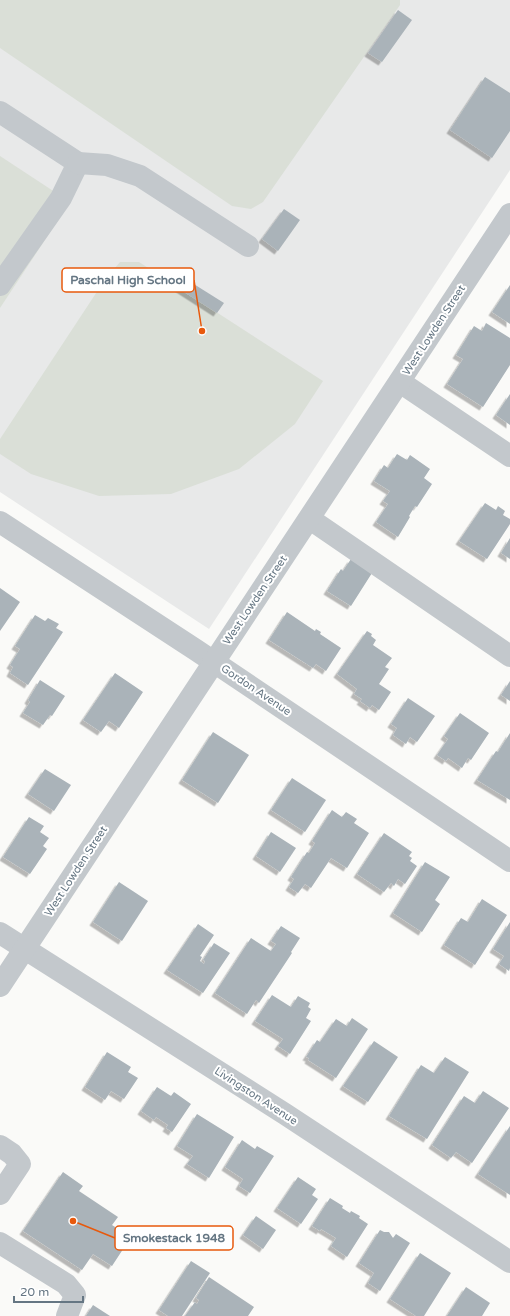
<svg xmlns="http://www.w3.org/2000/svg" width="510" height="1316" font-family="'Varela Round',sans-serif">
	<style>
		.built { fill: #e8e9e9 }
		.pitch { fill: #dadfd7 }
		.building { fill: #aab3b9; filter: url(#shadow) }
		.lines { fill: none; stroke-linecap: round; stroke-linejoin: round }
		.minor { stroke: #c3c8cc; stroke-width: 22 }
		.labels { text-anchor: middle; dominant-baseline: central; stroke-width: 4; stroke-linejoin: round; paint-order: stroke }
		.street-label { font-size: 11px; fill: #657683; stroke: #fff }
		.leader { fill: none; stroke: #e8590c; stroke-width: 1.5 }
		.callout-dot { fill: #e8590c; stroke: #fff; stroke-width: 1.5 }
		.callout { fill: #fff; stroke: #e8590c; stroke-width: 1.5 }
		.callout-label { font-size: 12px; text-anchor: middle; font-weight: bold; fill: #657683 }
	</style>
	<defs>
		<filter id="shadow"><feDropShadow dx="-3.5" dy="3.5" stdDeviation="0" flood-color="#0004"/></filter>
	</defs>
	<rect width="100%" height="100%" fill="#fafaf8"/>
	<path class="built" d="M0 0H510V170L209 629 0 492Z"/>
	<g class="pitch">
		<path d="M0 0H400V5L263 202 251 209 232 206 0 48Z"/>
		<path d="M0 156 70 202 0 308Z"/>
		<path d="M120 262H139L323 381 295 424 239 469 171 494 99 496 31 474 0 454V439L104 281Z"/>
	</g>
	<g class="building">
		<path d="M398 10 412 20 382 62 368 53Z"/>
		<path d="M485 77 510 93V131L492 158 450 130Z"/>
		<path d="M284 209 300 220 278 251 262 239Z"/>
		<path d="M181 276 224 303 217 313 175 286Z"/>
		<path d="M510 285V324L492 312Z"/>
		<path d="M486 323 510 338V365L483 407 447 384 463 359 456 355 474 326 482 331Z"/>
		<path d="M510 394V425L496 415Z"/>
		<path d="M397 454 407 460 410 455 430 469 424 478 432 484 417 507 415 506 409 516 410 517 398 537 376 522 388 504 383 501 390 491 374 481 384 465 388 468Z"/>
		<path d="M485 503 496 510 498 506 505 511 503 515 510 519V524L487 559 459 541Z"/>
		<path d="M510 538V559L501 553Z"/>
		<path d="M351 559 372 573 351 606 327 591 341 569 343 571Z"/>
		<path d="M0 588 20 602 0 631Z"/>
		<path d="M287 612 315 631 316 629 321 632 320 634 341 648 326 671 316 664 313 668 269 640Z"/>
		<path d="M35 615 45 621 48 618 59 624 56 628 63 632 28 685 10 673 13 667 10 665 20 649 15 646Z"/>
		<path d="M367 631 372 634 371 636 376 640 373 645 392 658 385 667 389 669 379 684 391 692 379 710 372 705 370 708 360 701 362 699 354 694 357 689 337 674Z"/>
		<path d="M115 673 143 692 119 728 109 721 101 732 83 720Z"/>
		<path d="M40 680 65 696 52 716 50 715 43 725 23 713 30 702 28 700Z"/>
		<path d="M510 681V701L501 695Z"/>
		<path d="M408 698 435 716 417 742 410 737 406 744 393 735 397 728 391 724Z"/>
		<path d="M460 713 489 733 471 760 468 758 462 768 448 758 446 761 437 755 448 739 444 736Z"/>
		<path d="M213 732 249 755 218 803 182 780Z"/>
		<path d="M510 733V800L477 780 496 751 498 752Z"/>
		<path d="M45 769 71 785 54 811 28 794Z"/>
		<path d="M292 778 326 800 305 832 271 810Z"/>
		<path d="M332 810 342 817 346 812 357 819 354 823 369 833 347 868 331 858 311 888 305 884 298 893 289 887 294 879 291 877 307 852 309 853 315 843 312 841Z"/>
		<path d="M29 817 44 826 40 832 49 838 43 846 47 849 30 874 3 857Z"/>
		<path d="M271 832 296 848 280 872 256 856Z"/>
		<path d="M384 833 412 852 409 856 412 858 410 861 417 866 405 884 398 879 394 886 391 883 384 892 357 874Z"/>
		<path d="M425 862 450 877 435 900 440 904 422 932 393 913Z"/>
		<path d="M119 882 148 901 122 941 93 922Z"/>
		<path d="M482 899 507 915 475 965 444 945 461 918 468 922Z"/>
		<path d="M510 922V968L509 971 499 964 504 956 493 949Z"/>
		<path d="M198 924 214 935 200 956 202 957 200 961 204 964 205 961 203 960 214 943 230 953 203 993 167 970Z"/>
		<path d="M281 926 300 938 291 952 292 953 259 1003 256 1000 247 1014 215 993 251 938 271 951 276 944 271 941Z"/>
		<path d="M272 995 291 1007 298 996 310 1003 308 1007 311 1009 306 1018 311 1021 290 1054 278 1046 283 1039 255 1021Z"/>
		<path d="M352 1018 368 1029 336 1078 308 1060 309 1058 306 1057 317 1040 320 1042 336 1019 347 1026Z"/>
		<path d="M374 1041 398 1057 368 1102 343 1086Z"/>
		<path d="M107 1052 131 1067 128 1072 138 1078 124 1099 111 1091 105 1100 85 1087Z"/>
		<path d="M445 1057 469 1072 427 1139 389 1116 421 1065 434 1073Z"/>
		<path d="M157 1087 171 1096 174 1092 191 1104 172 1132 166 1128 168 1125 156 1117 154 1120 141 1111Z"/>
		<path d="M483 1091 509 1108 472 1163 456 1152 451 1158 432 1145 464 1096 475 1103Z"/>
		<path d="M197 1114 234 1137 209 1178 187 1164 193 1156 177 1146Z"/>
		<path d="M510 1126V1195L478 1174Z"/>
		<path d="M242 1140 255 1149 257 1146 274 1156 250 1193 239 1186 243 1179 225 1167Z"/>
		<path d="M63 1172 83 1186 79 1191 118 1217 112 1225 131 1237 112 1266 93 1254 82 1270 23 1231Z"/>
		<path d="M298 1177 316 1189 312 1195 318 1199 301 1224 277 1208Z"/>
		<path d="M330 1198 343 1206 342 1208 350 1213 351 1211 360 1216 359 1218 368 1224 347 1257 331 1246 336 1238 321 1229 320 1231 312 1226Z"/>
		<path d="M256 1216 276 1230 263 1249 243 1235Z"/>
		<path d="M380 1230 384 1232H389L393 1238 396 1234 410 1243 380 1291 368 1283 374 1273 359 1263Z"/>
		<path d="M420 1253 451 1273 424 1316H416L390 1299Z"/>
		<path d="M191 1261 210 1273 182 1316H168L159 1310Z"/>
		<path d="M209 1277 254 1307 248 1316H185L195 1302 197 1304 199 1300 196 1298Z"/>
		<path d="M466 1287 490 1303 482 1316H447Z"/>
		<path d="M93 1305 110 1316H86Z"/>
	</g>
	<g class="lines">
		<g class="minor">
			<path d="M0 112 78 163 61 198 0 285"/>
			<path d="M78 163 107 165 140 176 248 246"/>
			<path d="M400 382 510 456"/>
			<path d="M310 519 510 656"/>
			<path d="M0 522 196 650 510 861"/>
			<path d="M0 933 285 1114 510 1262"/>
			<path d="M0 986 510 214"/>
			<path d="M0 1146 12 1154 20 1164 0 1194"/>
			<path d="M0 1243 66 1284 75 1295 67 1316"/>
		</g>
	</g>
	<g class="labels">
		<g class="street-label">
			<text transform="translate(434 330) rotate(-57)">West Lowden Street</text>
			<text transform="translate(255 600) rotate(-56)">West Lowden Street</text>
			<text transform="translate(256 690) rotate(34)">Gordon Avenue</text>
			<text transform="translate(76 871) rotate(-57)">West Lowden Street</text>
			<text transform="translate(256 1096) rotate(33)">Livingston Avenue</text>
		</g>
	</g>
	<path class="leader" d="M202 331L194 280M73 1221L115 1238"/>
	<g class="callout-dot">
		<circle cx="202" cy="331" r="4"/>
		<circle cx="73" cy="1221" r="4"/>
	</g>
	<g class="callout">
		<rect x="62" y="268" width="132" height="24" rx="4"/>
		<rect x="115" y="1226" width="118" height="24" rx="4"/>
	</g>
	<g class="callout-label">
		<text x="128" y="284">Paschal High School</text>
		<text x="174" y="1242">Smokestack 1948</text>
	</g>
	<path d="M14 1296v6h69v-6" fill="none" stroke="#657683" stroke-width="2"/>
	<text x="20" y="1296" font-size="12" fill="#657683" stroke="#ffffff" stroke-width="3" paint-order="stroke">20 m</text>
</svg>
